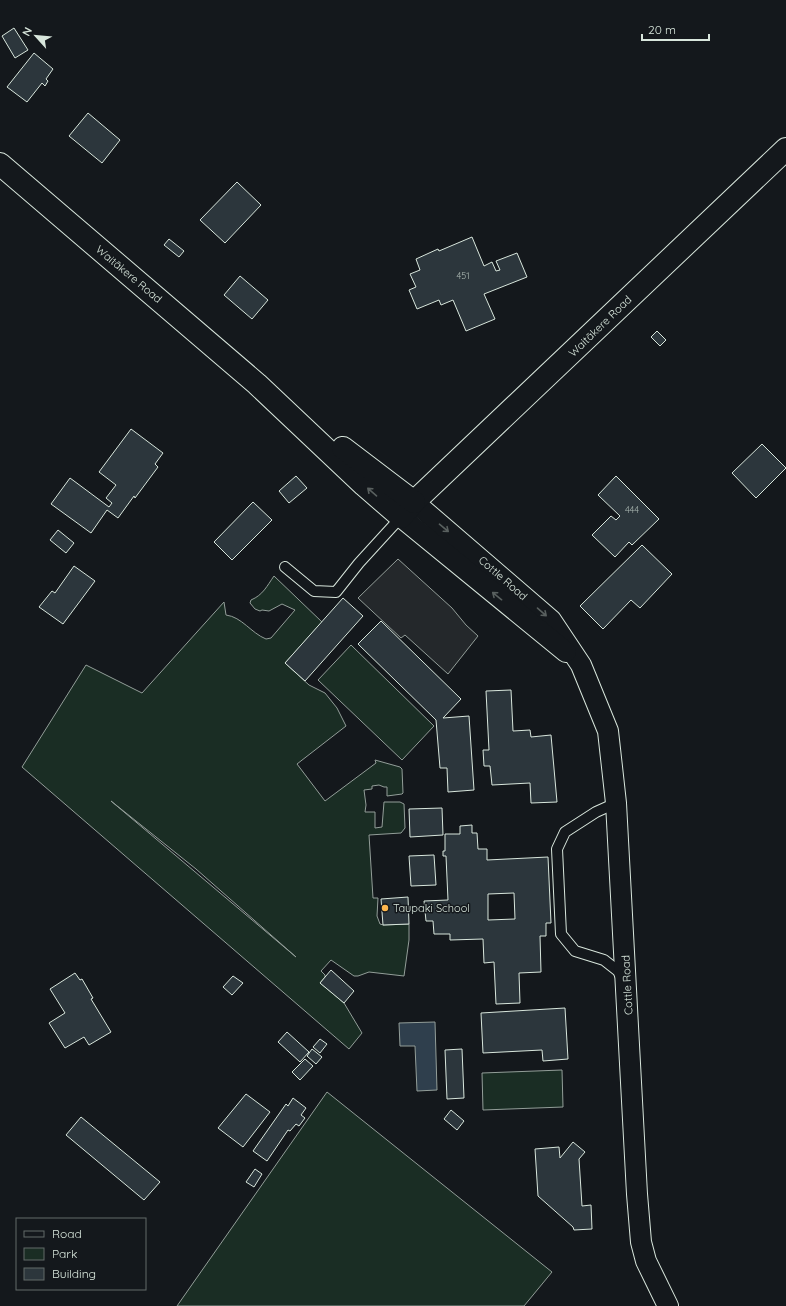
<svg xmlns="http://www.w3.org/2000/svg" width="786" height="1306" font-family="Quicksand,sans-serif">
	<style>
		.green { fill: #1a2d24; stroke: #939e99; fill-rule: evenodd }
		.parking { fill: #24282b; stroke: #939e99 }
		.water { fill: #2f3f4d; stroke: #939e99 }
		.building { fill: #2c363c; stroke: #d8e6dc; fill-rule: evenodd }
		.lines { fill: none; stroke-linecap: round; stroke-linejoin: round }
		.lane-casing { stroke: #d8e6dc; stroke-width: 12 }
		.street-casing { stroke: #d8e6dc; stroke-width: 22 }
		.secondary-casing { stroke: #d8e6dc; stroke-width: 24 }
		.lane { stroke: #14181c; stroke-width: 10 }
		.street { stroke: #14181c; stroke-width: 20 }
		.secondary { stroke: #14181c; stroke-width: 22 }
		.oneway { stroke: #59605f }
		.poi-dot { fill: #ffb74d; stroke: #14181c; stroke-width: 1.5 }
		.labels { text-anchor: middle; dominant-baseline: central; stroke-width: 3; stroke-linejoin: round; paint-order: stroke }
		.number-label { font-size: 9px; fill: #adbab4 }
		.street-label { font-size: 11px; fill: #d8e6dc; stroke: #14181c }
		.poi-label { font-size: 11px; fill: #d8e6dc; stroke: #14181c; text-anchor: start }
	</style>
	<rect width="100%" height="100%" fill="#14181c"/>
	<g class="green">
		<path d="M274 576 322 622 285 663 309 685 325 693 337 708 346 726 297 764 325 801 376 763 375 760 400 767 402 769 403 793 402 794 387 796V787H384L379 785 372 786V789L364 790 366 805 365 812H375V828L382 827 384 802H400L404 804 405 828 401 833 369 835 373 898H378L377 916 380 924 383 925 409 924V940L404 976 369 972 358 976H354L331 960 321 971 325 975V977L320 983 344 1003 362 1033 349 1049 22 767 86 665 142 693 224 602 226 615C242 617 251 633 266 639L271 638 295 610 282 604 269 611 262 610 260 611 255 609 250 603 251 600C263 595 267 586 274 576ZM111 801 196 869 296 957Z"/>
		<path d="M351 645 434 726 402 760 318 680Z"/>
		<path d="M562 1070 563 1107 483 1110 482 1073Z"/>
		<path d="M327 1092 552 1272 524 1306H177Z"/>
	</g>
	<path class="parking" d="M398 559 452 608 466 625 478 636 448 674 405 635 401 638 358 598Z"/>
	<path class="water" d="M435 1022 437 1090 417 1091 415 1046H400L399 1023Z"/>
	<g class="building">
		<path d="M14 28 28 50 15 58 2 36Z"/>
		<path d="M34 53 53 69 46 79 48 81 45 86 42 83 27 102 7 87Z"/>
		<path d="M88 113 120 140 102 163 69 136Z"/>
		<path d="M237 182 261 205 225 243 200 220Z"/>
		<path d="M472 237 484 266 492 262 496 271 500 270 496 261 517 253 527 277 484 294 495 319 466 331 453 300 441 305 439 300 417 309 409 290 416 287 410 274 420 270 416 259 438 249 439 251Z"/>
		<path d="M169 239 184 251 179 257 164 245Z"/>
		<path d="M240 276 268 300 252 319 224 295Z"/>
		<path d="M657 331 666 340 660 346 651 337Z"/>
		<path d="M131 429 163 453 155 464 158 467 135 498 134 496 118 518 107 510 91 533 51 504 70 478 109 507 112 503 106 498 116 485 99 472Z"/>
		<path d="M762 444 786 468 756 498 732 473Z"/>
		<path d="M296 476 307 488 289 503 279 491Z"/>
		<path d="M616 476 659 519 632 545 629 542 615 557 592 535 611 516 616 520 620 516 598 495Z"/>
		<path d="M253 502 272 520 232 560 214 542Z"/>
		<path d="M58 530 74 543 66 553 50 540Z"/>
		<path d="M642 545 672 574 640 608 631 600 603 629 580 606Z"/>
		<path d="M74 566 95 581 63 624 39 607 52 591 55 593Z"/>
		<path d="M343 598 363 616 305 681 285 663Z"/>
		<path d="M381 621 461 699 443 718 469 716 474 790 448 792 447 768H440L436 720 358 644Z"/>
		<path d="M511 690 513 731 530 730 531 737 551 735 557 802 531 803 530 783 492 785 490 766H484L483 750H489L486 691Z"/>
		<path d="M442 808 443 835 410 837 409 809Z"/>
		<path d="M472 825V833H477L478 849H487V860L548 857 551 923H546V936H540L541 972 519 973 520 1003 496 1004 494 962 484 963 483 939 450 940V934H434L433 921H426L424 901 448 900 446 856H443V851H445V834H460V826ZM514 893 515 919 488 920V894Z"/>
		<path d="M434 855 436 885 411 886 409 856Z"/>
		<path d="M408 897 409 924 383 925 381 899Z"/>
		<path d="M331 970 354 991 344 1003 320 983Z"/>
		<path d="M75 973 80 980 82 979 93 998 91 999 111 1032 89 1045 84 1037 65 1048 49 1023 65 1013 50 989Z"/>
		<path d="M233 976 243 983 232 995 223 987Z"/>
		<path d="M565 1008 568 1059 543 1061 542 1050 483 1053 481 1013Z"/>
		<path d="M287 1032 309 1052 300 1062 278 1042Z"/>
		<path d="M320 1039 327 1044 320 1053 313 1047Z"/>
		<path d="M312 1049 322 1057 316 1064 307 1056Z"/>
		<path d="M462 1049 464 1098 447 1099 445 1050Z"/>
		<path d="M305 1059 313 1066 300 1080 292 1072Z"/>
		<path d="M246 1094 270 1112 243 1147 218 1128Z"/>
		<path d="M293 1098 306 1108 301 1115 305 1118 299 1126 296 1124 290 1131 288 1130 267 1161 253 1151 286 1104 288 1106Z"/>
		<path d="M451 1110 464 1121 457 1130 444 1119Z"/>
		<path d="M81 1117 160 1182 144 1200 66 1135Z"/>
		<path d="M573 1142 585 1152 579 1159 582 1206 591 1205 592 1229 574 1230 573 1227 538 1196 535 1149 559 1147 560 1158Z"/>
		<path d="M255 1169 262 1174 254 1187 246 1182Z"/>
	</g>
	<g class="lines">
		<defs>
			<g id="lane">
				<path d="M285 567 314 591 336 592 359 563 401 517"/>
				<path d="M616 803 596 812 565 832 557 849 561 934 575 951 604 960 618 971 622 979"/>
			</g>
			<g id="street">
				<path d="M414 502 551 620 581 665 608 731 616 803 637 1194 641 1242 646 1261 668 1306"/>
				<path d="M401 517 566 652"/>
			</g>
			<g id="secondary">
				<path d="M0 164 257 384 364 485 401 517 414 502 786 149"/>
				<path d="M343 448 414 502"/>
			</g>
		</defs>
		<use href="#lane" class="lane-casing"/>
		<use href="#street" class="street-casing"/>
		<use href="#secondary" class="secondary-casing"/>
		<use href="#lane" class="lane"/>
		<use href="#street" class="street"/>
		<use href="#secondary" class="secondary"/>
	</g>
	<defs><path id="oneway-shaft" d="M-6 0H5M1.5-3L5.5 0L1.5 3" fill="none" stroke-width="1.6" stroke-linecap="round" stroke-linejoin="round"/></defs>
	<g class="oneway">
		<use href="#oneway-shaft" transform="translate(372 492) rotate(-139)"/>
		<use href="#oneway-shaft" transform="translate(444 528) rotate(40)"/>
		<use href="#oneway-shaft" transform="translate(497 596) rotate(-141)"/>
		<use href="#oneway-shaft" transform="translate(542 612) rotate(41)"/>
	</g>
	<circle class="poi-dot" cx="385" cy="908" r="4"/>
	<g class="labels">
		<g class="number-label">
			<text x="463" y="275">451</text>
			<text x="632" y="509">444</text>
		</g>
		<g class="street-label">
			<text transform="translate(129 274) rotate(40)">Waitākere Road</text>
			<text transform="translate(600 326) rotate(-44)">Waitākere Road</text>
			<text transform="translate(503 578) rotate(41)">Cottle Road</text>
			<text transform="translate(627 985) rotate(-93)">Cottle Road</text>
		</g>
		<g class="poi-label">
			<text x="393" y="908">Taupaki School</text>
		</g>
	</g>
	<rect x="16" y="1218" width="130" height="72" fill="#14181c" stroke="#626a69"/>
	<rect x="24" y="1231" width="20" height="6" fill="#14181c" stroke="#626a69"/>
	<text x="52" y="1238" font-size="12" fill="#d8e6dc">Road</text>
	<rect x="24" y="1248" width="20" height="12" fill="#1a2d24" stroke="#626a69"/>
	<text x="52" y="1258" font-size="12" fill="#d8e6dc">Park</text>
	<rect x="24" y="1268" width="20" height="12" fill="#2c363c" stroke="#626a69"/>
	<text x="52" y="1278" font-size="12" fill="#d8e6dc">Building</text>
	<g transform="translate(36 36) rotate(297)" stroke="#14181c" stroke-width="3" paint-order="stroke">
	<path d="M0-3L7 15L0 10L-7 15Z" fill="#d8e6dc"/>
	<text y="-6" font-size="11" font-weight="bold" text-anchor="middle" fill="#d8e6dc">N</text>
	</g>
	<path d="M642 34v6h67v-6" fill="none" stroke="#d8e6dc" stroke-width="2"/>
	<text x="648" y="34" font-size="12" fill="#d8e6dc" stroke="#14181c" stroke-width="3" paint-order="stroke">20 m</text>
</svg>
